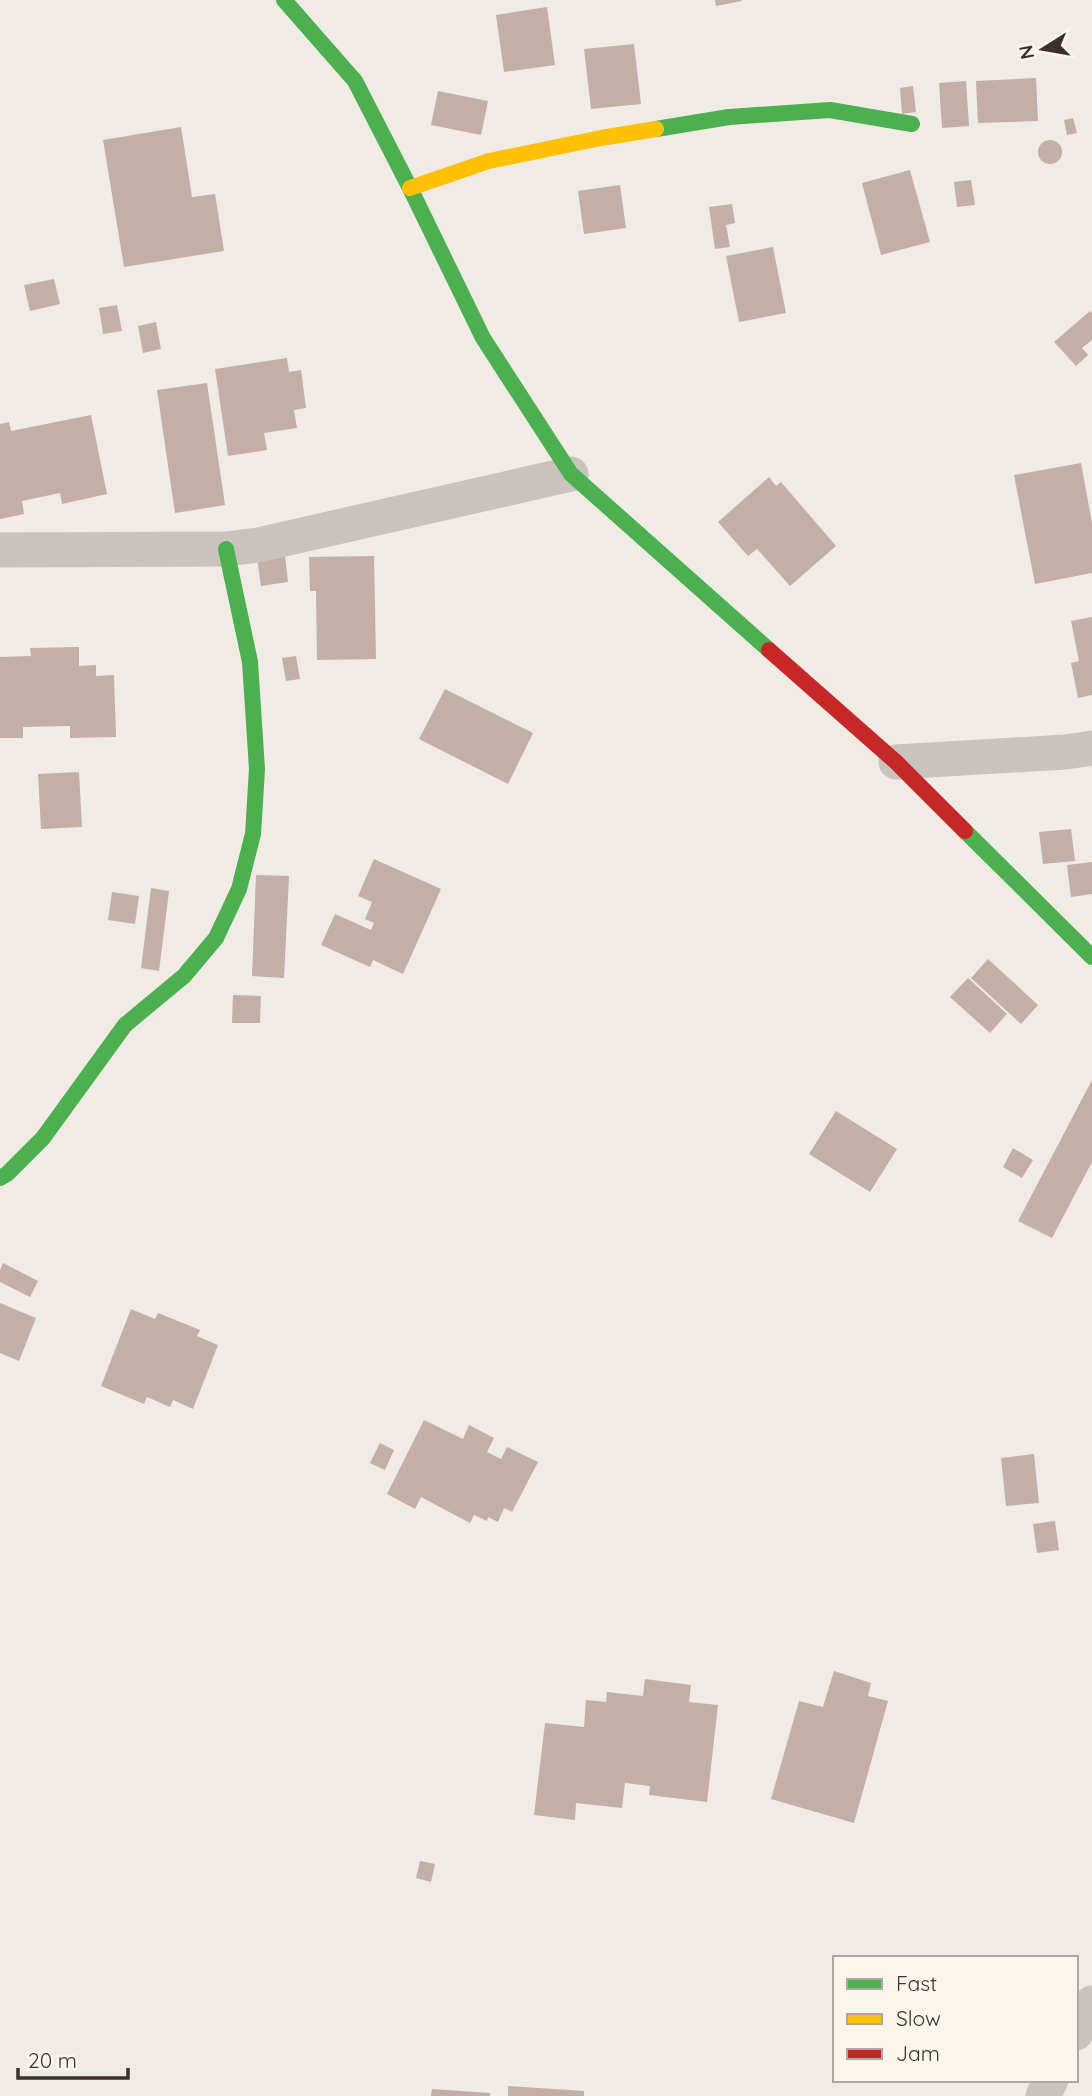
<svg xmlns="http://www.w3.org/2000/svg" width="1092" height="2096" font-family="Quicksand,sans-serif">
	<style>
		.building { fill: #c3afa7 }
		.lines { fill: none; stroke-linecap: round; stroke-linejoin: round }
		.street { stroke: #c9c3be; stroke-width: 35 }
		.fast { stroke: #4caf50; stroke-width: 16 }
		.slow { stroke: #ffc107; stroke-width: 16 }
		.jam { stroke: #c62828; stroke-width: 16 }
	</style>
	<rect width="100%" height="100%" fill="#f0ebe5"/>
	<g class="building">
		<path d="M715 0H741L742 1 716 6Z"/>
		<path d="M547 7 555 65 504 72 496 15Z"/>
		<path d="M634 44 641 104 591 109 584 49Z"/>
		<path d="M1036 78 1038 121 978 123 976 81Z"/>
		<path d="M966 81 969 126 942 128 939 83Z"/>
		<path d="M913 86 916 112 902 114 900 88Z"/>
		<path d="M438 91 488 101 481 135 431 125Z"/>
		<path d="M1073 118 1077 133 1067 135 1064 120Z"/>
		<path d="M181 127 192 197 215 194 224 251 124 267 103 140Z"/>
		<circle cx="1050" cy="152" r="12"/>
		<path d="M910 170 930 242 881 255 862 183Z"/>
		<path d="M971 180 975 205 957 207 954 182Z"/>
		<path d="M620 185 626 228 584 234 578 191Z"/>
		<path d="M732 204 735 223 726 225 730 247 715 249 709 207Z"/>
		<path d="M773 247 786 313 739 322 726 256Z"/>
		<path d="M54 279 60 304 30 311 24 285Z"/>
		<path d="M117 305 122 331 103 334 99 308Z"/>
		<path d="M1090 311 1092 313V340L1082 348 1088 355 1076 366 1054 342Z"/>
		<path d="M156 322 161 349 143 353 138 326Z"/>
		<path d="M287 358 289 372 301 370 306 408 294 410 297 428 264 433 267 450 228 456 215 369Z"/>
		<path d="M207 383 225 505 175 513 157 390Z"/>
		<path d="M91 415 107 494 62 504 60 493 22 501 24 514 0 519V424L9 422 11 431Z"/>
		<path d="M1081 463 1092 523V573L1035 584 1014 475Z"/>
		<path d="M769 477 776 486 781 482 836 546 790 586 757 549 748 556 718 522Z"/>
		<path d="M284 547 288 582 261 586 256 551Z"/>
		<path d="M374 556 376 659 317 660 316 591H310L309 557Z"/>
		<path d="M1092 617V695L1078 698 1071 663 1079 661 1071 621Z"/>
		<path d="M79 647V666L96 665V676L114 675 116 737 70 738V726L23 727V738H0V657L31 656 30 648Z"/>
		<path d="M296 656 300 679 286 681 282 658Z"/>
		<path d="M445 689 533 733 508 784 419 739Z"/>
		<path d="M79 772 82 827 41 829 38 774Z"/>
		<path d="M1071 829 1075 861 1043 864 1039 832Z"/>
		<path d="M374 859 441 889 403 974 373 960 370 967 321 945 335 914 371 930 374 923 365 919 372 902 358 896Z"/>
		<path d="M1092 862V894L1071 897 1067 865Z"/>
		<path d="M256 875 289 876 284 978 252 976Z"/>
		<path d="M151 888 169 891 159 971 141 968Z"/>
		<path d="M112 892 139 896 135 924 108 920Z"/>
		<path d="M988 959 1038 1005 1021 1024 971 978Z"/>
		<path d="M968 978 1007 1014 990 1033 950 997Z"/>
		<path d="M233 995 261 996 260 1023H232Z"/>
		<path d="M1092 1080V1162L1052 1238 1018 1221Z"/>
		<path d="M836 1111 897 1149 870 1192 809 1154Z"/>
		<path d="M1013 1148 1033 1160 1022 1178 1003 1167Z"/>
		<path d="M3 1263 38 1281 30 1297 0 1282V1270Z"/>
		<path d="M0 1303 36 1318 19 1361 0 1353Z"/>
		<path d="M131 1309 155 1319 158 1313 200 1330 197 1336 218 1345 193 1409 173 1400 170 1407 147 1397 144 1404 101 1386Z"/>
		<path d="M424 1420 463 1439 469 1425 494 1438 487 1452 501 1459 507 1447 538 1462 512 1512 504 1508 498 1522 488 1517 487 1521 474 1515 470 1523 421 1497 415 1509 387 1494Z"/>
		<path d="M380 1443 394 1450 385 1470 370 1463Z"/>
		<path d="M1034 1454 1039 1503 1006 1506 1001 1458Z"/>
		<path d="M1055 1521 1059 1550 1037 1553 1033 1524Z"/>
		<path d="M834 1671 871 1683 868 1696 888 1701 854 1823 771 1799 799 1701 823 1707Z"/>
		<path d="M645 1679 691 1685 689 1702 718 1705 707 1802 649 1795 650 1786 625 1783 622 1808 576 1803 575 1820 534 1815 545 1723 584 1727 586 1700 606 1702 607 1692 643 1696Z"/>
		<path d="M420 1861 435 1864 431 1882 416 1878Z"/>
		<path d="M508 2086 584 2091V2096H508Z"/>
		<path d="M432 2089 490 2093V2096H431Z"/>
	</g>
	<g class="lines">
		<g class="street">
			<path d="M0 550 226 549 258 545 571 474"/>
			<path d="M896 762 1066 752 1092 748"/>
			<path d="M1076 2033 1092 2003"/>
			<path d="M1043 2096 1051 2080"/>
		</g>
		<g class="fast">
			<path d="M284 0 355 81 410 188 483 338 571 474 769 650"/>
			<path d="M656 129 729 117 830 110 912 124"/>
			<path d="M965 831 1092 957"/>
			<path d="M0 1178 7 1174 43 1138 125 1025 184 976 216 938 239 889 253 834 257 769 250 662 226 549"/>
		</g>
		<path class="slow" d="M410 188 489 161 601 138 656 129"/>
		<path class="jam" d="M769 650 896 762 965 831"/>
	</g>
	<rect x="833" y="1956" width="245" height="126" fill="#fbf5ee" stroke="#aea6a0" stroke-width="2"/>
	<rect x="847" y="1979" width="35" height="10" fill="#4caf50" stroke="#aea6a0" stroke-width="2"/>
	<text x="896" y="1991" font-size="21" fill="#3b302b">Fast</text>
	<rect x="847" y="2014" width="35" height="10" fill="#ffc107" stroke="#aea6a0" stroke-width="2"/>
	<text x="896" y="2026" font-size="21" fill="#3b302b">Slow</text>
	<rect x="847" y="2049" width="35" height="10" fill="#c62828" stroke="#aea6a0" stroke-width="2"/>
	<text x="896" y="2061" font-size="21" fill="#3b302b">Jam</text>
	<g transform="translate(1043 49) rotate(259)" stroke="#fbf5ee" stroke-width="5" paint-order="stroke">
	<path d="M0-5L12 26L0 18L-12 26Z" fill="#3b302b"/>
	<text y="-10" font-size="19" font-weight="bold" text-anchor="middle" fill="#3b302b">N</text>
	</g>
	<path d="M18 2068v10h110v-10" fill="none" stroke="#3b302b" stroke-width="3.5"/>
	<text x="28" y="2068" font-size="21" fill="#3b302b" stroke="#fbf5ee" stroke-width="5" paint-order="stroke">20 m</text>
</svg>
